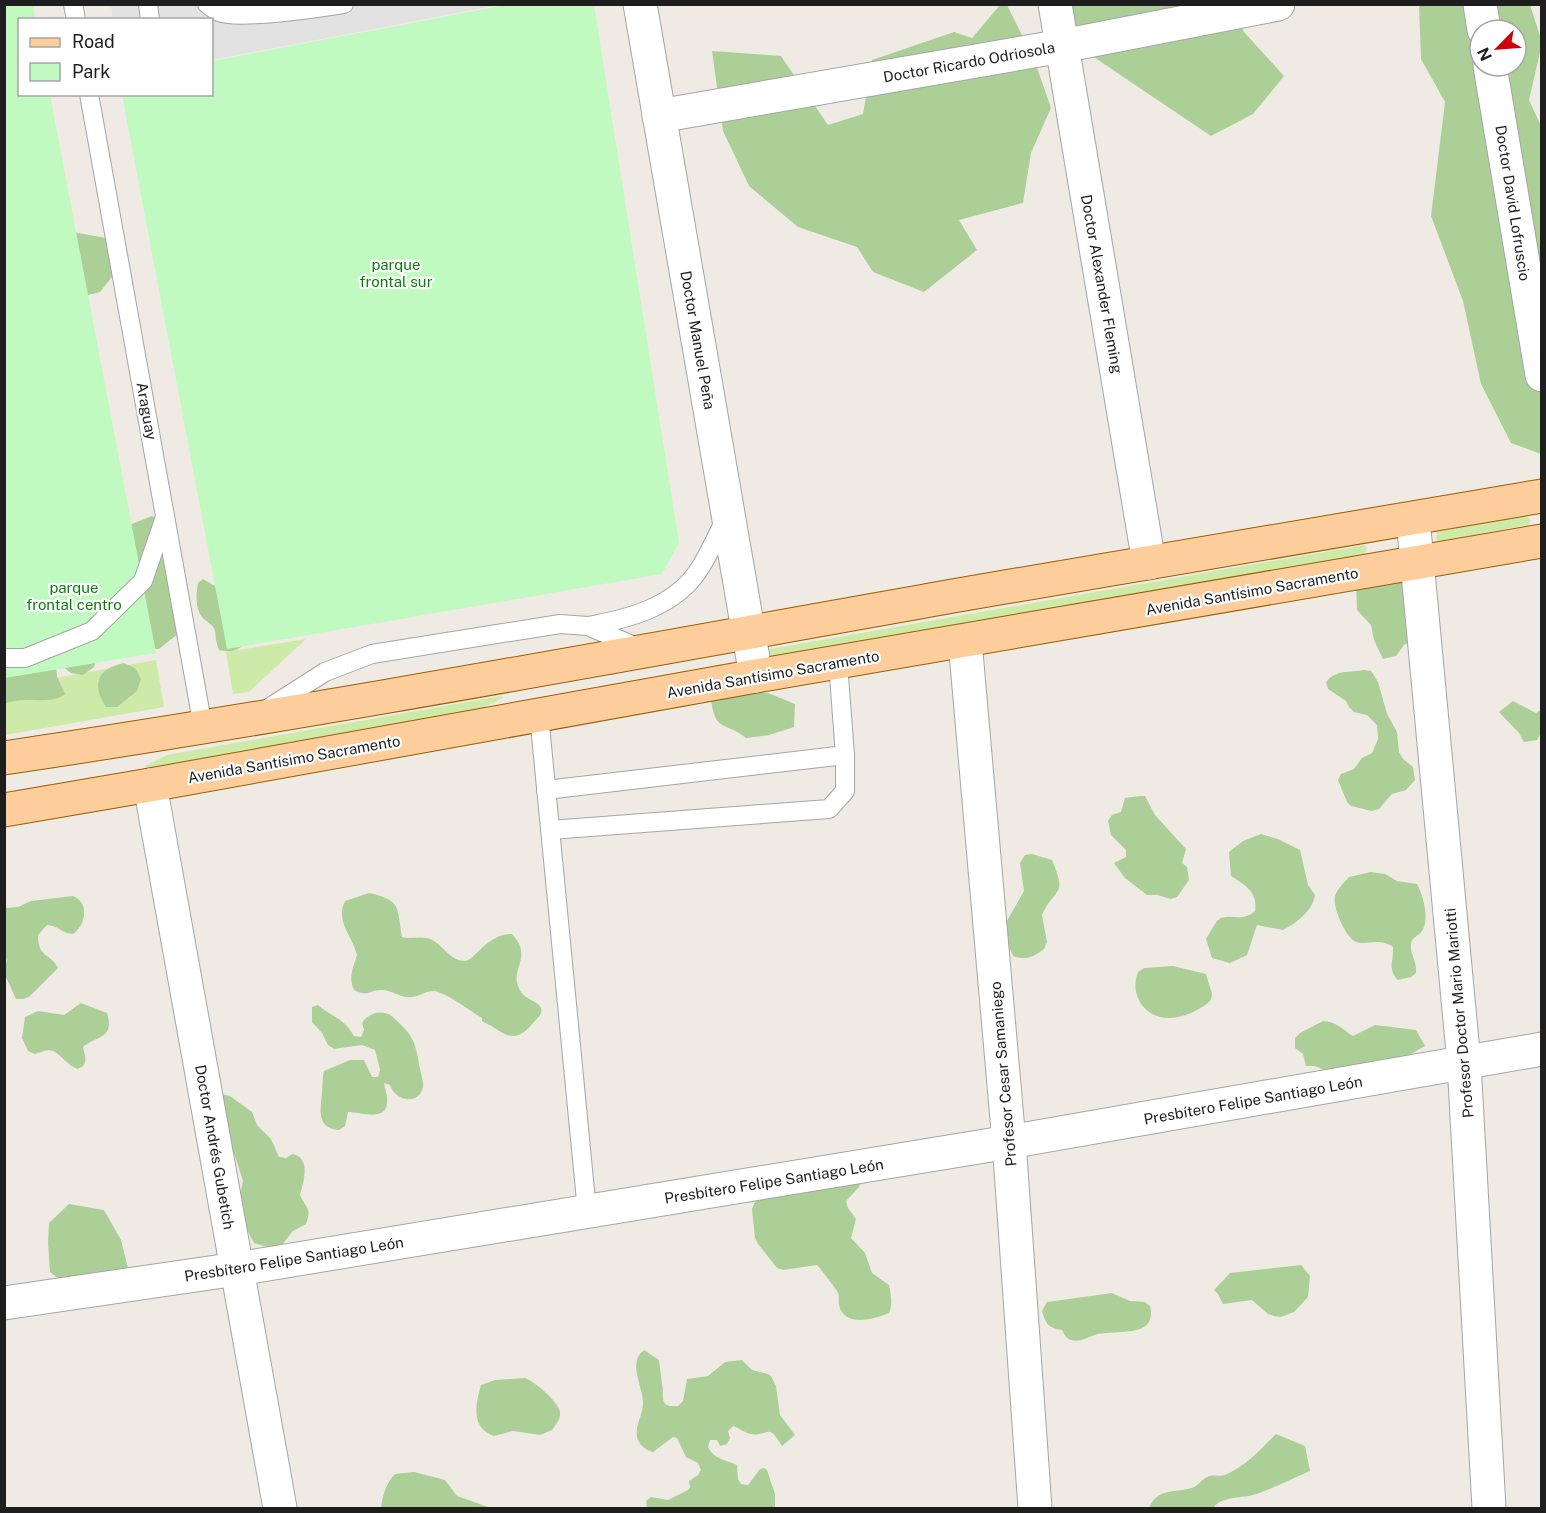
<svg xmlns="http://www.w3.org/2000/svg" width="1546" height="1513" font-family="'Public Sans',sans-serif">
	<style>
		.grass { fill: #cdeaa9 }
		.forest { fill: #accf98; fill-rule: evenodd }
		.park { fill: #c0fac1 }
		.parking { fill: #e2e2e2 }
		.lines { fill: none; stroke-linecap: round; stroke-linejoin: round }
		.service-casing { stroke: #a5a5a5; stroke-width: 20 }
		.minor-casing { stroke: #a5a5a5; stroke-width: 35 }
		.tertiary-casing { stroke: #a5a5a5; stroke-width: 35 }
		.primary-casing { stroke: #985d00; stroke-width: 35 }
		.service { stroke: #fff; stroke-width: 18 }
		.minor { stroke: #fff; stroke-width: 33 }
		.tertiary { stroke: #fff; stroke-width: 33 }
		.primary { stroke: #fdcd9b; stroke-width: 33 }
		.labels { text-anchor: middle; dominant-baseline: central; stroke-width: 4.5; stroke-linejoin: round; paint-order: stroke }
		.street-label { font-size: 15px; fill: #1e1e1e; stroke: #fff }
		.park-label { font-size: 15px; fill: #0a7f0c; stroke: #fff }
	</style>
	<rect width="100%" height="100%" fill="#efebe4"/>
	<g class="grass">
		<path d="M1527 516 1531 521 1528 525 1439 541 1436 538 1437 532Z"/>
		<path d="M1364 545 1367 547 1365 554 772 658 768 653 770 649Z"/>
		<path d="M306 639 249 692 233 694 226 652Z"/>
		<path d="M156 660 164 707 5 735V687Z"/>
		<path d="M501 696 503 698 481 709 148 768 145 766 167 755Z"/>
	</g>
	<g class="forest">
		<path d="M1000 5H1007L1034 59 1051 108 1031 153 1023 203 959 220 977 250 924 292 873 272 857 247 798 227 749 186 723 131 712 51 781 56 828 125 863 114 872 60 954 32 972 38Z"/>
		<path d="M1052 5H1233L1244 32 1284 76 1253 114 1211 136 1070 41Z"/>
		<path d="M1419 5H1530L1541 39V48L1529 100 1542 128 1541 454 1511 443 1481 384 1463 301 1431 216 1445 102 1421 59ZM1480 30H1516V66H1480Z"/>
		<path d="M62 230 111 239 115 273 100 292 88 295Z"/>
		<path d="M152 516 164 521 158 552 165 563H178L188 585 184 598 179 633 159 649 108 648 98 655 94 667 83 675 71 673 62 666 129 525Z"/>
		<path d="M203 579 215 586 246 641C240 651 230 653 219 650 216 643 216 638 215 631 213 624 206 622 202 617 195 608 196 593 198 583Z"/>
		<path d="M1409 580 1422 635 1404 645 1396 656 1383 659 1374 640 1371 625 1357 610 1356 582Z"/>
		<path d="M5 663 56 664 57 677 65 694C52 706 23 695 5 704Z"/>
		<path d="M124 663 135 668 141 679 137 691 117 707H106C91 684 97 669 124 663Z"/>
		<path d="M1364 670 1371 671 1378 682 1387 714 1397 732 1399 752 1403 759 1413 767 1415 780 1406 790 1392 794 1379 809 1372 811 1351 806 1347 802 1338 780 1341 774 1354 769 1362 758 1372 753 1378 739 1377 725 1367 715 1354 712 1349 707 1346 701 1328 689 1326 683C1334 669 1350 673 1364 670Z"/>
		<path d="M741 691 768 693 795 704 794 727 769 735 746 738C725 721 715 733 711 699Z"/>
		<path d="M1513 701 1536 713 1541 710V733L1537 740 1524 742 1519 733 1499 712Z"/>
		<path d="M1139 796H1145L1155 815 1186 849 1182 863 1187 867 1189 880 1177 897 1170 899 1158 895H1147L1125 878 1114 863 1126 857V850L1111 835 1108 821 1112 815 1121 812 1125 798Z"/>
		<path d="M1261 834 1278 839 1300 850 1308 885 1315 895C1313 910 1297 923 1283 930L1257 925 1247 955 1230 963 1212 958 1206 939C1210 933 1213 926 1217 921 1227 911 1241 924 1255 911 1258 892 1245 885 1231 876L1229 852 1243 841Z"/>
		<path d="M1032 854 1052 860C1068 898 1055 886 1042 915L1047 942 1044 949C1034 957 1025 961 1013 956L1007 942V921L1024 891 1020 863 1025 855Z"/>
		<path d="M1371 872 1385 874 1397 881 1417 884C1423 895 1430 919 1422 931 1419 936 1411 937 1411 945 1410 954 1417 961 1416 973L1411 977 1398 980C1387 969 1394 960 1393 947 1378 937 1369 946 1356 942 1346 938 1332 907 1335 896 1337 889 1344 883 1349 877Z"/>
		<path d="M369 893C402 900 397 908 402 937 413 940 424 934 434 941 444 947 451 961 465 961 474 961 488 933 512 934 533 956 511 968 518 986 523 1001 537 999 541 1008 543 1015 537 1018 533 1023 513 1048 503 1031 482 1021V1018C470 1011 447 993 434 991 425 991 420 996 412 997 402 999 391 989 380 990 368 991 367 997 354 990 348 978 353 968 357 955 352 935 335 922 345 901Z"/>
		<path d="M73 896C90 903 86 925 73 934 62 934 58 925 47 925L38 935C38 959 51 953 58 968L29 997 23 999H16L5 975V967L7 961 4 951 5 908 18 907 31 901Z"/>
		<path d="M1173 966 1206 974 1212 994 1211 1000C1201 1010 1183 1018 1169 1018 1144 1018 1129 994 1138 972L1144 968Z"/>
		<path d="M81 1003 107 1013C115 1039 97 1035 83 1047 85 1057 89 1064 78 1069 67 1066 58 1050 49 1050 45 1050 39 1053 35 1054L28 1051 22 1038 25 1017 38 1011 64 1015Z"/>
		<path d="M318 1005C333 1018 343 1017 354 1036L361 1037 364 1030 362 1023C367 1015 376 1011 385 1013 390 1014 393 1017 397 1021 415 1037 416 1046 420 1069 421 1075 424 1081 423 1087 419 1106 395 1101 390 1085L384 1083C385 1089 388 1096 387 1103 386 1122 359 1112 348 1112L345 1126 339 1130C315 1128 321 1108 322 1091 323 1084 322 1079 324 1071L350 1060H364L372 1077H378L380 1070 375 1050 362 1045 334 1049 328 1045 322 1033 312 1022V1007Z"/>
		<path d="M1323 1021C1336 1021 1343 1030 1353 1036L1375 1025 1416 1030 1425 1046 1402 1059 1329 1072 1315 1066H1306L1303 1054 1295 1048V1038L1300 1033Z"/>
		<path d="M222 1094 230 1096 252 1112 257 1125 271 1139 279 1157 286 1158 292 1154C311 1157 304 1181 300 1195 306 1208 312 1209 306 1224L293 1231 281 1246 274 1249 254 1243 240 1216V1194L243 1181 234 1153 226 1140Z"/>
		<path d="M862 1180 859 1187 846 1201 848 1208 856 1219 851 1238 865 1253 872 1273 889 1285C891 1296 893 1304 889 1313 875 1319 844 1328 839 1305 838 1301 840 1296 837 1291 836 1289 820 1268 817 1265L783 1270 777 1268 758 1244 755 1238 752 1209 756 1199Z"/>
		<path d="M69 1204 104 1210 121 1240 129 1272 90 1303 50 1272 48 1243 49 1223Z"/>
		<path d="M1301 1265 1310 1276 1308 1297 1294 1312 1281 1317 1274 1316 1268 1314 1252 1300 1223 1304 1218 1294 1214 1290 1230 1273Z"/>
		<path d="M1112 1293 1130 1301 1145 1302 1150 1306C1158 1338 1118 1330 1098 1334 1090 1336 1080 1343 1071 1340 1066 1338 1064 1334 1062 1330 1048 1328 1046 1324 1042 1311L1047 1302Z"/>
		<path d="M644 1350 659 1360C660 1368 661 1376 662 1384 665 1395 657 1408 678 1406L683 1401 687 1379 708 1376 725 1362 742 1360 752 1370 768 1374 771 1376 776 1386 780 1415 795 1435 782 1446C767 1421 769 1437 751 1434 744 1433 740 1428 733 1426L728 1431 730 1438 727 1444 720 1446 717 1440H710L708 1447C714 1459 726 1460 737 1465L738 1479 741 1484 748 1485 760 1469 764 1468 767 1470 775 1494V1508H647L646 1501 651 1497 668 1500 688 1490 690 1487 689 1481 698 1475 701 1470 698 1463 686 1457 677 1438 673 1437 653 1452C647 1450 641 1447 638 1440 633 1428 643 1416 643 1403 643 1386 627 1363 644 1350Z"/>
		<path d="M525 1378C534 1381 559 1402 560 1412 561 1418 556 1425 552 1430L540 1435 513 1431 494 1436C471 1428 475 1405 481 1385L495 1380Z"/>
		<path d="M1276 1434 1305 1446 1310 1471C1292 1479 1275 1487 1257 1494 1242 1499 1223 1495 1213 1508H1149C1157 1488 1173 1493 1192 1488 1198 1486 1201 1480 1207 1477 1213 1474 1219 1477 1225 1475 1245 1467 1261 1449 1276 1434Z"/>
		<path d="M414 1472 445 1480 457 1496 491 1508H381C382 1497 386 1483 395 1474Z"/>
	</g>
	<g class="park">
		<path d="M33 4 35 19 20 20V94L50 95 156 653 5 678 4 5Z"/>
		<path d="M506 5H594L679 543 662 574 227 649 122 95 212 94V61Z"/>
	</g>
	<path class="parking" d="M111 5H499L212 60V20L113 19Z"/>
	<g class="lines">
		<defs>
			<g id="service">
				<path d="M73 4 76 20"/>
				<path d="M148 4 150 20"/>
				<path d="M207 4C211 7 215 10 219 12 237 20 321 8 344 4"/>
				<path d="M89 94 203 727"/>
				<path d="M588 626C628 619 674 607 698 571 709 555 717 535 726 518"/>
				<path d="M4 658H25L92 631 143 581 165 517"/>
				<path d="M267 709 325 672 372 654 560 624 588 626 641 649"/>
				<path d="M539 715 587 1211"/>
				<path d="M546 790 845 755"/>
				<path d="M550 830 829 809 845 791V755L838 663"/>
			</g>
			<g id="minor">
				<path d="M1055 4 1149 563"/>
				<path d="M1480 4 1484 30"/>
				<path d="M1490 66 1542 375"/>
				<path d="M659 116 1062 46 1278 4"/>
				<path d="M1413 519 1464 1063 1489 1508"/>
				<path d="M965 641 1009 1142 1035 1508"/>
				<path d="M4 1303 237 1269 1009 1142 1542 1049"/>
			</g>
			<g id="tertiary">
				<path d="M640 4 756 676"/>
				<path d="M150 785 280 1508"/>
			</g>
			<g id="primary">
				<path d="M4 758C327 710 648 650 970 593 1160 560 1351 530 1542 496"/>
				<path d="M4 810 150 785 756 676 1542 541"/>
			</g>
		</defs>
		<use href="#service" class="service-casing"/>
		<use href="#minor" class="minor-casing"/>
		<use href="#tertiary" class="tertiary-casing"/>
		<use href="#primary" class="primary-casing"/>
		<use href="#service" class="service"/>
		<use href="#minor" class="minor"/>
		<use href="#tertiary" class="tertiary"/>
		<use href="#primary" class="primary"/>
	</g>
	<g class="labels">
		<g class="street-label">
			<text transform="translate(969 62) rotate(-10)">Doctor Ricardo Odriosola</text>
			<text transform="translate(1513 203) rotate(81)">Doctor David Lofruscio</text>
			<text transform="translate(1102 284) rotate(80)">Doctor Alexander Fleming</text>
			<text transform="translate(698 340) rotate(80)">Doctor Manuel Peña</text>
			<text transform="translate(147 411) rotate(80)">Araguay</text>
			<text transform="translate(1252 591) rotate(-10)">Avenida Santísimo Sacramento</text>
			<text transform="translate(773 674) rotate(-10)">Avenida Santísimo Sacramento</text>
			<text transform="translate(294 759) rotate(-10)">Avenida Santísimo Sacramento</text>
			<text transform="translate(1459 1013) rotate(-95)">Profesor Doctor Mario Mariotti</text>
			<text transform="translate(1003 1074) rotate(-95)">Profesor Cesar Samaniego</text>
			<text transform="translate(1253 1100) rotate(-10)">Presbítero Felipe Santiago León</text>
			<text transform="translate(215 1147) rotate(80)">Doctor Andrés Gubetich</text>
			<text transform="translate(774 1181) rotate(-9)">Presbítero Felipe Santiago León</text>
			<text transform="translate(294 1259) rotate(-9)">Presbítero Felipe Santiago León</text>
		</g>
		<g class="park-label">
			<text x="396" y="264">parque<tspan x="396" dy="17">frontal sur</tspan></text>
			<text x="74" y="587">parque<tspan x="74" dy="17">frontal centro</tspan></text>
		</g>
	</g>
	<rect width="1546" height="1513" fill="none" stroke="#1e1e1e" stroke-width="12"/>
	<rect x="18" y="18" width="195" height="78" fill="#ffffff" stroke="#a5a5a5" stroke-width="1.5"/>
	<rect x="30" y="38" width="30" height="9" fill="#fdcd9b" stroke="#a5a5a5" stroke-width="1.5"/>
	<text x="72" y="48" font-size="18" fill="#1e1e1e">Road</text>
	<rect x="30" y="63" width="30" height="18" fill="#c0fac1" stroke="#a5a5a5" stroke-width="1.5"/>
	<text x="72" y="78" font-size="18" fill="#1e1e1e">Park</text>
	<g transform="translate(1498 48) rotate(245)"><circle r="28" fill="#ffffff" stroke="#a5a5a5" stroke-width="1.5"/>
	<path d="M0-4.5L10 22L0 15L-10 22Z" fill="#cc000d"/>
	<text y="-9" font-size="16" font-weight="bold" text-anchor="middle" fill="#1e1e1e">N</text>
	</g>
</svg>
